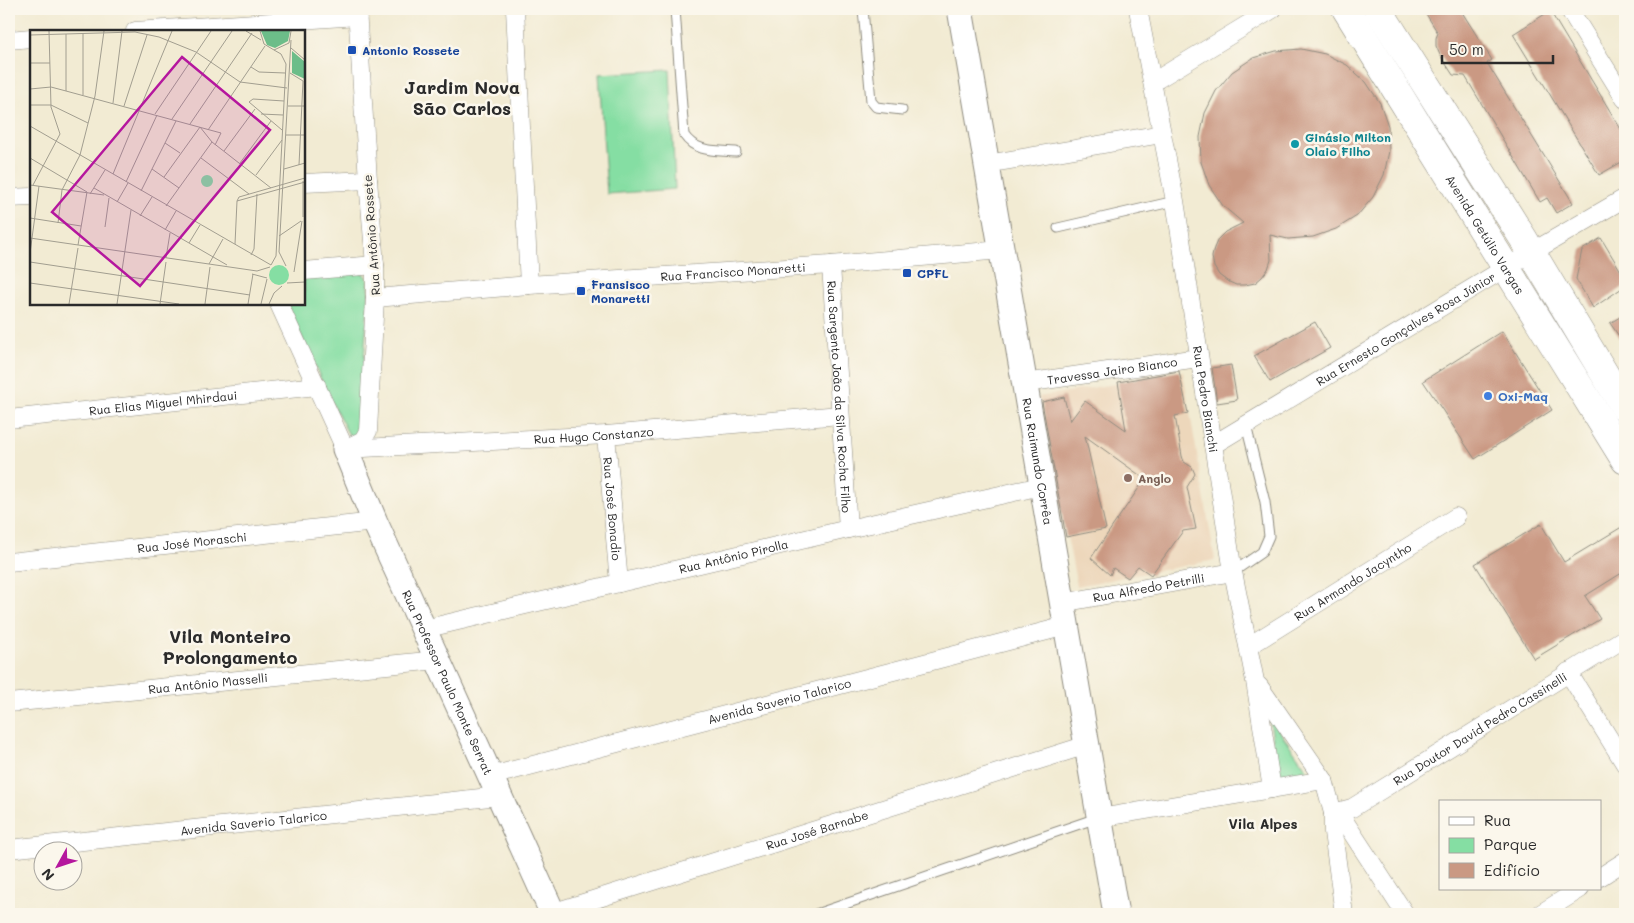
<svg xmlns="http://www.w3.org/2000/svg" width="1634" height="923" font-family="Mali,sans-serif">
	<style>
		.built { fill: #edd7bb }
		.green { fill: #85dea3; stroke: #588467 }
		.building { fill: #ca9983 }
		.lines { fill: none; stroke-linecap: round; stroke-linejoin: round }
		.lane-casing { stroke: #8e8b7f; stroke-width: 11 }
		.street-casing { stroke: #8e8b7f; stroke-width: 19 }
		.secondary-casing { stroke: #8e8b7f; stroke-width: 27 }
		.primary-casing { stroke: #8e8b7f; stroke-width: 29 }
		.lane { stroke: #fff; stroke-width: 9 }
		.street { stroke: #fff; stroke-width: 18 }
		.secondary { stroke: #fff; stroke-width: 25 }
		.primary { stroke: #fff; stroke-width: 28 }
		.transit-dot { fill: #1a4fb4; stroke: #fbf7ec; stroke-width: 2 }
		.culture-dot { fill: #0f9aa8; stroke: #fbf7ec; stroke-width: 2 }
		.shop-dot { fill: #3f7fe0; stroke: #fbf7ec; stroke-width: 2 }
		.education-dot { fill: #8d6e63; stroke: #fbf7ec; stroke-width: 2 }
		.labels { text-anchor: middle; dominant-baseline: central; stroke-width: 5; stroke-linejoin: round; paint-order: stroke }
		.transit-label { font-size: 12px; font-weight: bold; fill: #164399; stroke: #fbf7ec; text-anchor: start }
		.culture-label { font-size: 12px; font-weight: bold; fill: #0d838f; stroke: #fbf7ec; text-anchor: start }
		.street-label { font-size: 12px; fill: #2b2b2b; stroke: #fbf7ec }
		.shop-label { font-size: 12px; font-weight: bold; fill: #366cbe; stroke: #fbf7ec; text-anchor: start }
		.education-label { font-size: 12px; font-weight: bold; fill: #785e54; stroke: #fbf7ec; text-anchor: start }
		.neighbourhood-label { font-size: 14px; font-weight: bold; fill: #2b2b2b; stroke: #fbf7ec }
		.district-label { font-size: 18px; font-weight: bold; fill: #2b2b2b; stroke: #fbf7ec }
		.inset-road { fill: none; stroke: #a29e90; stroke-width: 1 }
		.view { fill: #b5179e; fill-opacity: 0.15; stroke: #b5179e; stroke-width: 2.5 }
		.inset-edge { fill: none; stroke: #2b2b2b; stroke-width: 2.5 }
	</style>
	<rect width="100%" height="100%" fill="#fbf7ec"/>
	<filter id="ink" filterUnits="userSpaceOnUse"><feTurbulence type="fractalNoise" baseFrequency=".02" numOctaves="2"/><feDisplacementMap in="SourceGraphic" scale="10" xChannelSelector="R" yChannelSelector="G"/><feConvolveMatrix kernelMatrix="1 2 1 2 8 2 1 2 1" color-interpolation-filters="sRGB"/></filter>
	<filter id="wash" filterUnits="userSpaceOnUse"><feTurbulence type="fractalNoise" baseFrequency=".0096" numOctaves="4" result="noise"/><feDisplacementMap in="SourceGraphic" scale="20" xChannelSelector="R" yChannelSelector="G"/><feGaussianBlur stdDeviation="1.12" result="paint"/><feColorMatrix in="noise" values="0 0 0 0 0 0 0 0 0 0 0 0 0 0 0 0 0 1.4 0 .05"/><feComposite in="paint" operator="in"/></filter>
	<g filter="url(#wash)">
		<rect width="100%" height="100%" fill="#f2ebd3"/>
		<path class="built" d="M1183 372 1215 560 1077 586 1039 397Z"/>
		<g class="green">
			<path d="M670 70 675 189 607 194 599 74Z"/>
			<path d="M363 273 368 280 369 288 359 432 354 437H350L329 397 287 304H304V276Z"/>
			<path d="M1271 719 1306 768 1307 771 1303 776 1279 779 1270 721Z"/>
		</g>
		<g id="blocks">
			<g class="building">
				<path d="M1423 9H1460L1492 60 1487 63 1573 203 1556 213 1547 198 1540 202 1465 76 1453 75 1440 55 1436 46V38L1438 33Z"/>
				<path d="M1550 11 1625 136V160L1599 175 1513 34Z"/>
				<path d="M1301 49 1325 54 1347 65 1366 82 1380 103 1388 126 1389 151 1384 175 1373 197 1357 216 1336 229 1313 237 1288 239 1270 235 1271 260 1268 269 1262 277 1255 283 1245 285H1236L1227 281 1219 275 1214 267 1212 257 1214 248 1218 239 1225 232 1243 223 1223 206 1209 185 1201 162 1200 137 1205 113 1216 91 1232 72 1253 58 1276 51Z"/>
				<path d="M1601 238 1625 278V286L1593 308 1576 279 1582 250Z"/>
				<path d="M1625 314V345L1610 323Z"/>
				<path d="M1315 322 1330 348 1270 382 1254 356Z"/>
				<path d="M1502 331 1552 410 1475 459 1423 381Z"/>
				<path d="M1231 365 1237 400 1217 403 1212 368Z"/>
				<path d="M1179 371 1188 413 1175 416 1182 456 1184 462 1192 467 1195 474 1187 487 1196 529 1183 531 1151 575 1138 566 1128 578 1113 568 1110 575 1091 558 1145 479 1085 436 1106 529 1066 537 1042 402 1064 397 1070 421 1085 401 1126 430 1118 382Z"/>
				<path d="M1541 524 1564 562 1625 525V571L1585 596 1600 619 1534 659 1475 564Z"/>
			</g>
		</g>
	</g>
	<g filter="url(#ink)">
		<use href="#blocks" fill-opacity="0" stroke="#8e8b7f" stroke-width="1"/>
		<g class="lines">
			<defs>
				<g id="lane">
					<path d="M675 9 684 135C696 153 716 150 736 152"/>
					<path d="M863 9 871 101 876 107 902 110"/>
					<path d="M1058 228 1175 201"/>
					<path d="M1233 572 1262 552 1269 536 1265 502 1246 425"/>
					<path d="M816 914 1097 818"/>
				</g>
				<g id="street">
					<path d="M515 9 529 285"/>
					<path id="s1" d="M1138 9 1175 201 1233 572 1255 681 1272 789"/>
					<path d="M1569 9 1625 99"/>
					<path d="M135 31 358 16"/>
					<path d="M9 40 31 38"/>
					<path d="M1153 82 1273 9"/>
					<path d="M987 164 1162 134"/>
					<path d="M304 183 368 180"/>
					<path d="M9 198 31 197"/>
					<path id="s2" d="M831 265 848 529"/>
					<path d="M304 271 375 265"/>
					<path id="s3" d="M375 298 529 285 831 265 1001 250"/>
					<path d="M279 304 345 449"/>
					<path id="s4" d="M1025 383 1198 358"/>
					<path id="s5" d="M9 419 317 386"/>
					<path id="s6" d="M606 435 619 583"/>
					<path id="s7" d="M1213 445 1532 252 1625 198"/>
					<path d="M347 448 363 440 368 431 375 298V265L368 180 357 9"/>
					<path id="s8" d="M345 449 606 435 840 415"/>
					<path id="s9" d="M9 562 375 522"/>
					<path id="s10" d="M1062 603 1233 572"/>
					<path id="s11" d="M424 629 848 529 1041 486"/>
					<path id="s12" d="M1249 646 1456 517"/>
					<path d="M1568 672 1625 764"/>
					<path d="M1259 686 1324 780 1333 813 1343 819 1405 914"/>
					<path id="s13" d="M9 703 437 660"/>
					<path id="s14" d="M491 776 1066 626"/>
					<path d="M1099 818 1324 780"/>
					<path id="s15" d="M9 849 499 796"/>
					<path d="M1600 877 1625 861"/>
					<path id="s16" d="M548 914 1087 745"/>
					<path id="s17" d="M1344 914 1333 832V813L1352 808 1625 638"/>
					<path d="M1540 914 1580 889"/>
				</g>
				<g id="secondary">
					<path id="s18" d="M960 9 1116 914"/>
					<path id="s19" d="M345 449 375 522 553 914"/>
				</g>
				<g id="primary">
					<path id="s20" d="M1346 9 1625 460"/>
					<path d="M1378 9 1523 238 1625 408"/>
				</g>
			</defs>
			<use href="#lane" class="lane-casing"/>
			<use href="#street" class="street-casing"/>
			<use href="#secondary" class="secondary-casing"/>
			<use href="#primary" class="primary-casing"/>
			<use href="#lane" class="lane"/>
			<use href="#street" class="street"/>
			<use href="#secondary" class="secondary"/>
			<use href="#primary" class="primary"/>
		</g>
	</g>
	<g class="transit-dot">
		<rect x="347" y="45" width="10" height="10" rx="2.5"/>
		<rect x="902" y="268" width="10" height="10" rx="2.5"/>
		<rect x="576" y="286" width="10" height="10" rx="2.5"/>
	</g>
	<circle class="culture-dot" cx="1295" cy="144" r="5"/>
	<circle class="shop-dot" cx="1488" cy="396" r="5"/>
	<circle class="education-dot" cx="1128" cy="478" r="5"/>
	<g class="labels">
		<g class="transit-label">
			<text x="362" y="50">Antonio Rossete</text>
			<text x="917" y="273">CPFL</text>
			<text x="591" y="284">Fransisco<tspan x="591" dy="14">Monaretti</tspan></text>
		</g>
		<g class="culture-label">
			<text x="1305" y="137">Ginásio Milton<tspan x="1305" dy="14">Olaio Filho</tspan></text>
		</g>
		<g class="street-label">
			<text stroke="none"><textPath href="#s20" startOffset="265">Avenida Getúlio Vargas</textPath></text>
			<text transform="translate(371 235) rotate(-94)">Rua Antônio Rossete</text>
			<text stroke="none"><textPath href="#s3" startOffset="359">Rua Francisco Monaretti</textPath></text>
			<text stroke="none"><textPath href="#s7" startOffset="225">Rua Ernesto Gonçalves Rosa Júnior</textPath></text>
			<text stroke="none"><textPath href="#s4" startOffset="88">Travessa Jairo Bianco</textPath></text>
			<text stroke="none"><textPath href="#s2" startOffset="132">Rua Sargento João da Silva Rocha Filho</textPath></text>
			<text stroke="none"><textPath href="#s1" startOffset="396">Rua Pedro Bianchi</textPath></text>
			<text stroke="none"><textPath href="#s5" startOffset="155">Rua Elias Miguel Mhirdaui</textPath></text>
			<text stroke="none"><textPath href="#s8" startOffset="249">Rua Hugo Constanzo</textPath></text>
			<text stroke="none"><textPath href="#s18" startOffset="459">Rua Raimundo Corrêa</textPath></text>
			<text stroke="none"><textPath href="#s6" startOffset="74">Rua José Bonadio</textPath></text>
			<text stroke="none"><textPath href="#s9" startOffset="184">Rua José Moraschi</textPath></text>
			<text stroke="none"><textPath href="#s11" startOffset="318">Rua Antônio Pirolla</textPath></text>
			<text stroke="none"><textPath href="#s12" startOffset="122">Rua Armando Jacyntho</textPath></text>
			<text stroke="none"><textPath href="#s10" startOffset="88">Rua Alfredo Petrilli</textPath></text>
			<text stroke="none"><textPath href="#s19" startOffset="255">Rua Professor Paulo Monte Serrat</textPath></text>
			<text stroke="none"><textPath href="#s13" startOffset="200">Rua Antônio Masselli</textPath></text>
			<text stroke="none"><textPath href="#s14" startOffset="298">Avenida Saverio Talarico</textPath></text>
			<text stroke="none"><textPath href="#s17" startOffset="272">Rua Doutor David Pedro Cassinelli</textPath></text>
			<text stroke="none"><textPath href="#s15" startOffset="246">Avenida Saverio Talarico</textPath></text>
			<text stroke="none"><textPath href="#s16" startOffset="282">Rua José Barnabe</textPath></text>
		</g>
		<g class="shop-label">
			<text x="1498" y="396">Oxi-Maq</text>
		</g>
		<g class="education-label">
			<text x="1138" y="478">Anglo</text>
		</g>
		<g class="neighbourhood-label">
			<text x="1263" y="823">Vila Alpes</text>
		</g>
		<g class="district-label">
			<text x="462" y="87">Jardim Nova<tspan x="462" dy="21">São Carlos</tspan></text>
			<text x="230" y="636">Vila Monteiro<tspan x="230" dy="21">Prolongamento</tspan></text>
		</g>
	</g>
	<g transform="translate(30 30)">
		<rect width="275" height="275" fill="#f2ebd3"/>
		<path d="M171 151a6 6 0 1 1 12 0a6 6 0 1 1-12 0ZM239 245a10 10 0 1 1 20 0a10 10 0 1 1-20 0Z" fill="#85dea3"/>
		<path d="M231 1H260L258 11 245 18 237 15ZM262 21 275 32V49L262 43Z" fill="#6cbd89"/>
		<path class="inset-road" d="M216 1 231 10M230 1 234 14 244 20 259 13 261 1M0 5 105 2 129 7 166 22 210 52 257 58M261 18 275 30M0 33H20M221 37 229 42 255 43M260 43 273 51 269 135M0 59 21 57 36 61 191 103 185 115M36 61V4M53 65V3M83 73 92 1M0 75H21L58 93M94 76 117 5M258 76H275M125 84 181 1M231 84 253 85M142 89 202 1M160 94 222 3M0 96 241 235 246 226 256 34 251 24 244 20M170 97 182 112 241 158M178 100 235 16M252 100 219 72 223 69 254 71M256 105H275M135 113 150 123M194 121 225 79M0 128 57 162 48 215M171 128 219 164M210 133 241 91M122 139 149 158M254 139 275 133M83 144 142 1M226 145 252 110M134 147 170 97M273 151V187M96 152 127 85M0 155 74 165M3 155 30 104 21 77 19 1M64 158 197 235M111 161 146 91M60 164 75 140M207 171 209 167 275 148M207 171 275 152M87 172 98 153M136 176 182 112M110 186 122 167M0 188 51 196M28 193 32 160 50 125 65 66 74 1M75 197 79 168M135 200 146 181M249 206 271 191M0 208 227 241 240 237M159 213 170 195M205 214 207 171M0 223 9 156M221 225 224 219 227 164M136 228 140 203M0 232 220 265M179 234 193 209M256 236 249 222 261 10M264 242 272 191M222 244 237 248M0 253 149 274M257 253 275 252M39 274 48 218M87 274 101 180M130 274 136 232M175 274 180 237M218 274 223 244M231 274 237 249M239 274 244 263 252 256"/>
		<path class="view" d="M152 27 240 100 110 256 22 182Z"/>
		<rect width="275" height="275" class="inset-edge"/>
	</g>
	<rect width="1634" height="923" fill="none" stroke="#fbf7ec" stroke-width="30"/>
	<rect x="1439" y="800" width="162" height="90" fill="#fbf7ec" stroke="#a8a59f"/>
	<rect x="1449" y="817" width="25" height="8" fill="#ffffff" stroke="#a8a59f"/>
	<text x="1484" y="826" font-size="15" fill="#2b2b2b">Rua</text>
	<rect x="1449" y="838" width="25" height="15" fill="#85dea3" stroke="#a8a59f"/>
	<text x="1484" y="850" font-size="15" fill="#2b2b2b">Parque</text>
	<rect x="1449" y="863" width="25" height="15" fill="#ca9983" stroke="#a8a59f"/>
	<text x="1484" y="876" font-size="15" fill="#2b2b2b">Edifício</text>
	<g transform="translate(58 866) rotate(230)"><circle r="24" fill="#fbf7ec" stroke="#a8a59f"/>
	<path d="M0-4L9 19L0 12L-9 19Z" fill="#b5179e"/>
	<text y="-8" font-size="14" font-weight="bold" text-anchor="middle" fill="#2b2b2b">N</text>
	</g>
	<path d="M1442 55v8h111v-8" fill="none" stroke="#2b2b2b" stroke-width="2.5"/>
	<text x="1449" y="55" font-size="15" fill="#2b2b2b" stroke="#fbf7ec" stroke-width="4" paint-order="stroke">50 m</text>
</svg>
